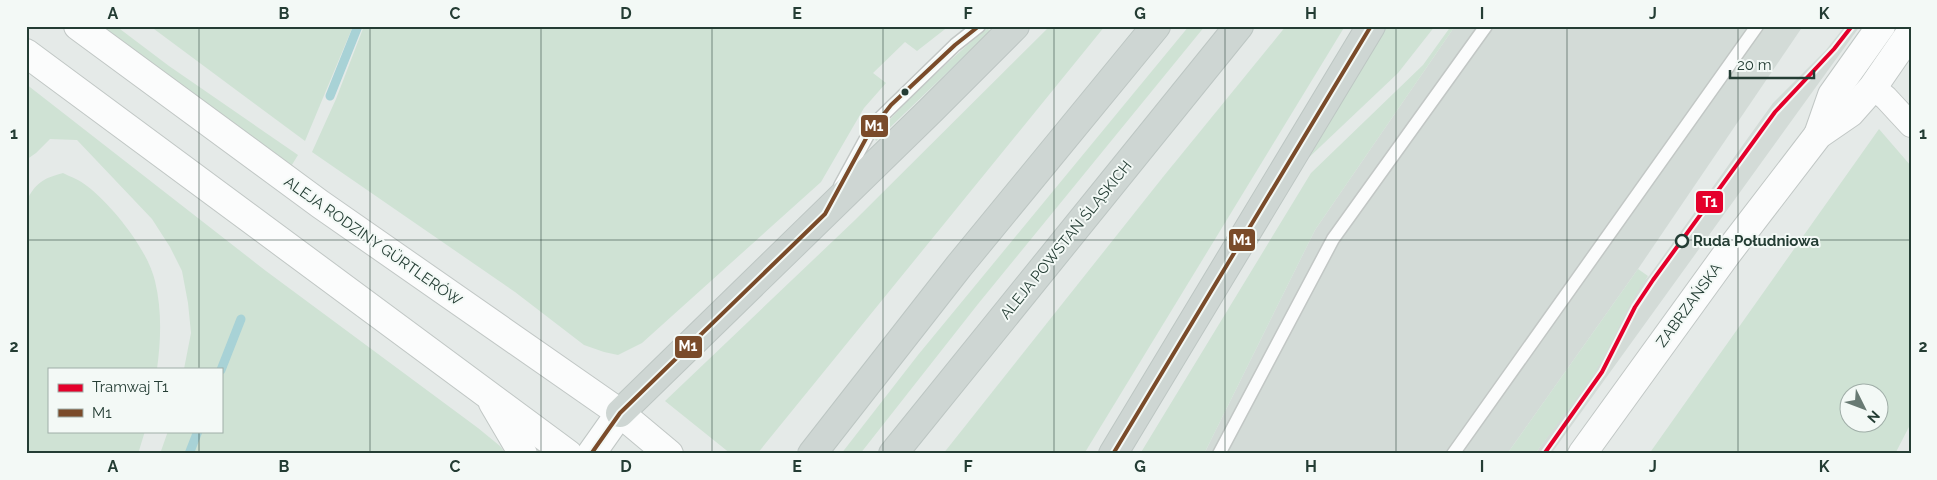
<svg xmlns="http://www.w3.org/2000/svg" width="1937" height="480" font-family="Raleway,sans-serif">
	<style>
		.built { fill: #d3dbd7 }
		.green { fill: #cfe2d4; fill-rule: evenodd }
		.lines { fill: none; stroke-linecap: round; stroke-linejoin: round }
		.stream { stroke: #a8d2d6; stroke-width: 9 }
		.lane-casing { stroke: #c2c7c5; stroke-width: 15 }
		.street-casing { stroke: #c2c7c5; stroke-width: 26 }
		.secondary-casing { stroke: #c1c7c5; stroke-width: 30 }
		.primary-casing { stroke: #bdc6c3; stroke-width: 30 }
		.lane { stroke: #fbfcfc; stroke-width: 12 }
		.street { stroke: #fbfcfc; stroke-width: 24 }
		.secondary { stroke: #fbfcfc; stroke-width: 28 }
		.primary { stroke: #ced6d3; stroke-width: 28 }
		.bus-1-casing { stroke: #f3f9f6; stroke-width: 8 }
		.bus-1 { stroke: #7a4b2a; stroke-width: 4 }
		.tram-1-casing { stroke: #f3f9f6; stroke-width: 8 }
		.tram-1 { stroke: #e4002b; stroke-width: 4 }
		.grid { fill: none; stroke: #243d34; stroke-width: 1; stroke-opacity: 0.55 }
		.bus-dot { fill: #243d34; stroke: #f3f9f6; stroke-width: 2 }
		.stop-dot { fill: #f3f9f6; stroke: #243d34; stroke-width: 2.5 }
		.labels { text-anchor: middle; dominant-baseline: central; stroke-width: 4; stroke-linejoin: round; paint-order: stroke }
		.street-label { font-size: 15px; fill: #243d34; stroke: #f3f9f6 }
		.stop-label { font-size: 15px; font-weight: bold; fill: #243d34; stroke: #f3f9f6; text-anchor: start }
		.line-badge { stroke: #f3f9f6; stroke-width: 2 }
		.badge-label { font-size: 14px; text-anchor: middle; font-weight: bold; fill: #fff }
		.neatline { fill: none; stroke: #243d34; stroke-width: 2 }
		.grid-label { font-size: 16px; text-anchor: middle; font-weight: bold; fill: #243d34 }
	</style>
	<rect width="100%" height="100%" fill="#e5eae8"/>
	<g class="built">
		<path d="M1455 26H1803L1638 269 1507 454H1204L1315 230Z"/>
		<path d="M1845 26H1860L1551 454H1535L1598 366 1630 303 1642 283 1649 276 1773 103 1826 50Z"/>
	</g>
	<g class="green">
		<path d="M98 26H116L169 66 298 155 290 168Z"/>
		<path d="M150 26H353L305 141Z"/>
		<path d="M364 26H949L917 51 905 42 873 73 886 83 864 108 821 182 642 343 618 355 604 352 584 345 515 292 312 152 336 99Z"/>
		<path d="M1050 26H1105L757 454H731L665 401 855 220Z"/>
		<path d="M1189 26H1205L978 304 860 454H841L918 355Z"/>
		<path d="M1286 26H1345L1084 454H943L1163 177Z"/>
		<path d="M1386 26H1435L1398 73 1303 163Z"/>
		<path d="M1451 26H1455L1315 230 1204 454H1140L1311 173 1423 65Z"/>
		<path d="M987 29 990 30 989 32 876 141 875 139C888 119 905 104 922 87 943 67 964 47 987 29Z"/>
		<path d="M26 84 266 271 478 428 500 446 506 454H160L168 431H221V369H184L191 333 188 303 182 271 170 247 152 219 77 140 50 139 36 153 26 160Z"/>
		<path d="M1879 129 1911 166V423L1895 454H1649ZM1850 392H1880V422H1850Z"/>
		<path d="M63 173C71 177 80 180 87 186 112 205 148 250 155 281 162 310 161 340 157 369H49V431H145L138 454H26V202C35 183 44 178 63 173Z"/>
		<path d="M1638 269 1648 276C1627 304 1616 337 1598 367 1579 397 1556 425 1535 454H1507Z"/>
	</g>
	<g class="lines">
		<g class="stream">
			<path d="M330 96 358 26"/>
			<path d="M221 370 241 319"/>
			<path d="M189 454 198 431"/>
		</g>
		<defs>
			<g id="lane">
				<path d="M840 186 869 133 878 120 955 45 979 26"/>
				<path d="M1219 454 1333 239 1486 26"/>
				<path d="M1453 454 1757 26"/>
			</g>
			<path id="street" d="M1873 87 1886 98 1911 125"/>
			<g id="secondary">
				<path d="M78 26 320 204 620 413 669 454"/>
				<path d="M26 53 568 454"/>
				<path d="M1818 135 1832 95 1881 26"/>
				<path d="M493 403 523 454"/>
				<path d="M591 454 620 413"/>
				<path d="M1582 454 1726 255 1818 135 1850 113 1873 87 1911 32"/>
			</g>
			<g id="primary">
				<path d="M620 413 930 111 1015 26"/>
				<path d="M812 454 959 266 1156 26"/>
				<path d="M893 454 1239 26"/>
				<path d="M1113 454 1371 26"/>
			</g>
		</defs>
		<use href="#lane" class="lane-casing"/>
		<use href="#street" class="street-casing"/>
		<use href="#secondary" class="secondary-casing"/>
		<use href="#primary" class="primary-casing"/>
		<use href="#lane" class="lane"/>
		<use href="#street" class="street"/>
		<use href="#secondary" class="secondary"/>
		<use href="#primary" class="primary"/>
		<defs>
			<g id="bus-1">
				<path d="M591 454 620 413 825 214 869 133 891 105 955 45 979 26"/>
				<path d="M1113 454 1371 26"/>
			</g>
		</defs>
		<use href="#bus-1" class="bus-1-casing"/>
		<use href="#bus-1" class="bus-1"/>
		<defs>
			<path id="tram-1" d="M1544 454 1602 372 1635 307 1653 280 1775 112 1834 49 1852 26"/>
		</defs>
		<use href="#tram-1" class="tram-1-casing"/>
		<use href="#tram-1" class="tram-1"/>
	</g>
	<path class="grid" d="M199 26V369M370 26V454M541 26V454M712 26V454M883 26V454M1054 26V454M1225 26V454M1396 26V454M1567 26V454M1738 26V454M26 240H1911M199 431V454"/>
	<circle class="bus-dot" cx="905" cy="92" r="4.5"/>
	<circle class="stop-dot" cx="1682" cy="241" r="6"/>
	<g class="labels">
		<g class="street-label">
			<text transform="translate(1066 240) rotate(-51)">ALEJA POWSTAŃ ŚLĄSKICH</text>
			<text transform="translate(373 241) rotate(35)">ALEJA RODZINY GÜRTLERÓW</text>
			<text transform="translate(1689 305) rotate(-54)">ZABRZAŃSKA</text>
		</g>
		<g class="stop-label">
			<text x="1693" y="241">Ruda Południowa</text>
		</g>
	</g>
	<g class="line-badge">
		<rect x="860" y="114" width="29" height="24" rx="5" fill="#7a4b2a"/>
		<rect x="1695" y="190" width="29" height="24" rx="5" fill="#e4002b"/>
		<rect x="1228" y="228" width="28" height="24" rx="5" fill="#7a4b2a"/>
		<rect x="674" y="335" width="29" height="24" rx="5" fill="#7a4b2a"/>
	</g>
	<g class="badge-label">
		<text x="874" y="131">M1</text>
		<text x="1710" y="207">T1</text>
		<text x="1242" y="245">M1</text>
		<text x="688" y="351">M1</text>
	</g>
	<rect width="1937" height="480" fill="none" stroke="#f3f9f6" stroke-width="55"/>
	<rect x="48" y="368" width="175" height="65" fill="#f3f9f6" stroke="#a0aea8"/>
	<rect x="58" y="384" width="25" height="8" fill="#e4002b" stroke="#a0aea8"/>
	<text x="92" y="392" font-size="15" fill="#243d34">Tramwaj T1</text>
	<rect x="58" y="409" width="25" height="8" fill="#7a4b2a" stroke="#a0aea8"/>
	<text x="92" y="418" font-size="15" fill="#243d34">M1</text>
	<g transform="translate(1864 408) rotate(132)"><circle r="24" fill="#f3f9f6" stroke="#a0aea8"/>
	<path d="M0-4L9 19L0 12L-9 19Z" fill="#687a73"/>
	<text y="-8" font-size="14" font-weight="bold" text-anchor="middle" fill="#243d34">N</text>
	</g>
	<path d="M1730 70v8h84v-8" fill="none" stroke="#243d34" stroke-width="2.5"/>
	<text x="1737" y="70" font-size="15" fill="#243d34" stroke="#f3f9f6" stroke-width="4" paint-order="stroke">20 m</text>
	<rect x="28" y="28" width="1882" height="424" class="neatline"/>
	<g class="grid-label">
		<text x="113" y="19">A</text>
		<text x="284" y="19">B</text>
		<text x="455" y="19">C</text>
		<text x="626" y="19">D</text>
		<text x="797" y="19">E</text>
		<text x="968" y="19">F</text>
		<text x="1140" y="19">G</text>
		<text x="1311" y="19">H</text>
		<text x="1482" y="19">I</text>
		<text x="1653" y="19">J</text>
		<text x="1824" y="19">K</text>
		<text x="14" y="139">1</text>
		<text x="1923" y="139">1</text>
		<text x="14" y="352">2</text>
		<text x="1923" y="352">2</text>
		<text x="113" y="472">A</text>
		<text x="284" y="472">B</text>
		<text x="455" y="472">C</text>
		<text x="626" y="472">D</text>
		<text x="797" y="472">E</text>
		<text x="968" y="472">F</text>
		<text x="1140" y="472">G</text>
		<text x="1311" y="472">H</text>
		<text x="1482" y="472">I</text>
		<text x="1653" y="472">J</text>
		<text x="1824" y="472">K</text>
	</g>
</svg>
